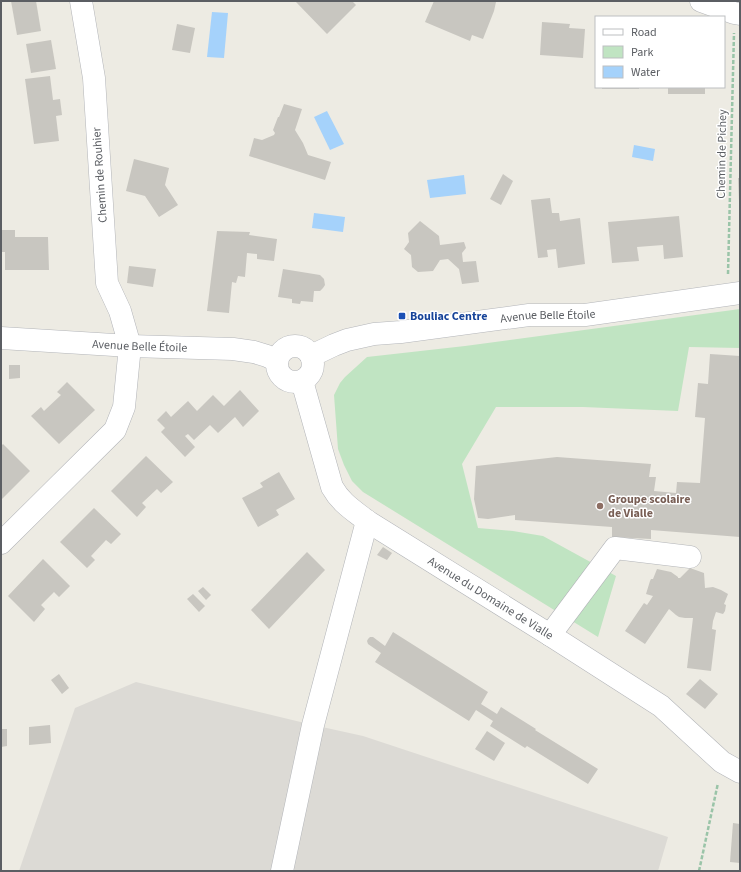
<svg xmlns="http://www.w3.org/2000/svg" width="741" height="872" font-family="'Source Sans 3',sans-serif">
	<style>
		.industrial { fill: #dcdad5 }
		.green { fill: #c0e4c2 }
		.water { fill: #a5d2fb }
		.building { fill: #c8c6c0 }
		.lines { fill: none; stroke-linecap: round; stroke-linejoin: round }
		.minor-casing { stroke: #b3b5b9; stroke-width: 23 }
		.path { stroke: #9ac4a8; stroke-width: 2.5; stroke-dasharray: 4 2; stroke-linecap: butt }
		.minor { stroke: #fff; stroke-width: 22 }
		.transit-dot { fill: #1a4fb4; stroke: #fff; stroke-width: 1.5 }
		.education-dot { fill: #8d6e63; stroke: #fff; stroke-width: 1.5 }
		.labels { text-anchor: middle; dominant-baseline: central; stroke-width: 3; stroke-linejoin: round; paint-order: stroke }
		.street-label { font-size: 12px; fill: #5b5e63; stroke: #fff }
		.transit-label { font-size: 12px; font-weight: bold; fill: #164399; stroke: #fff; text-anchor: start }
		.education-label { font-size: 12px; font-weight: bold; fill: #785e54; stroke: #fff; text-anchor: start }
	</style>
	<rect width="100%" height="100%" fill="#edebe3"/>
	<path class="industrial" d="M136 682 313 725 363 736 668 837 658 871H19L75 708Z"/>
	<path class="green" d="M740 309V348L689 347 678 411 583 407H496L462 464 478 528 513 531 543 536 616 576 598 637 363 492 352 481 344 465 338 449 334 395 340 383 345 377 367 357 465 346Z"/>
	<g class="water">
		<path d="M212 12 228 13 224 58 207 57Z"/>
		<path d="M327 111 344 144 330 150 314 117Z"/>
		<path d="M634 145 655 149 653 161 632 157Z"/>
		<path d="M464 175 466 194 430 198 427 180Z"/>
		<path d="M314 213 345 217 343 232 312 228Z"/>
	</g>
	<g class="building">
		<path d="M11 1H36L41 31 17 35Z"/>
		<path d="M295 1H352L356 5 327 34Z"/>
		<path d="M434 1H493L496 2 494 11 483 39 472 35 470 41 425 22Z"/>
		<path d="M542 22 570 24 569 28 585 29 583 58 540 55Z"/>
		<path d="M177 24 195 28 190 53 172 50Z"/>
		<path d="M51 40 56 69 31 73 26 44Z"/>
		<path d="M50 76 53 100 60 99 62 115 56 116 59 141 34 144 25 79Z"/>
		<rect x="602" y="87" width="37" height="2"/>
		<rect x="668" y="87" width="37" height="7"/>
		<path d="M284 104 302 109 295 130 303 143 308 155 331 162 325 180 249 156 254 138 262 140 274 135 275 133 273 130 278 117H279Z"/>
		<path d="M134 159 169 168 165 185 178 205 159 217 145 196 126 191Z"/>
		<path d="M503 174 513 181 501 205 490 199Z"/>
		<path d="M738 178H740V202H739Z"/>
		<path d="M550 198 552 213H559L560 221 580 218 585 264 558 268 556 249 547 250 548 257 538 258 531 200Z"/>
		<path d="M679 216 683 257 664 259 663 245 637 247 639 261 612 263 608 222Z"/>
		<path d="M420 221 439 236 440 245 464 242 466 248 462 253 463 262 476 261 479 282 462 284 459 269 448 259 440 260 433 271 418 272 412 267 411 255 404 249 409 242 408 233Z"/>
		<path d="M1 230H15V237H48L49 270H5V252H1Z"/>
		<path d="M217 231 250 232 249 235 277 239 274 261 257 259V254L247 253 245 277 238 276 236 283 232 282 229 313 207 311Z"/>
		<path d="M129 266 156 269 153 287 127 283Z"/>
		<path d="M283 269 320 275 324 279 325 285 323 288 320 291H314L313 302 301 301 300 304 292 303V299L278 297Z"/>
		<path d="M710 354 740 356V537L651 530V539L612 537V527L515 520V515L488 519 478 518 474 499 476 466 557 457 651 464 649 477H656L654 491 676 493 677 482 700 483 705 418 695 417 698 383 708 384Z"/>
		<path d="M9 365H20V378L9 379Z"/>
		<path d="M67 382 95 410 59 444 31 416 41 407 44 411 61 395 57 392Z"/>
		<path d="M240 390 259 411 243 427 235 417 218 433 210 425 194 440 188 434 185 436 195 447 185 457 161 432 165 428 157 420 166 411 171 417 188 401 197 411 213 395 224 406Z"/>
		<path d="M3 444 30 471 1 500V446Z"/>
		<path d="M146 456 173 482 161 493 157 489 142 503 146 507 137 517 111 491Z"/>
		<path d="M279 472 295 499 276 510 279 515 258 527 242 498 263 487 260 483Z"/>
		<path d="M94 508 121 534 111 544 106 540 91 556 95 560 87 568 60 542Z"/>
		<path d="M383 547 392 553 387 560 377 555Z"/>
		<path d="M307 552 325 570 269 629 251 610Z"/>
		<path d="M43 559 70 586 59 597 54 592 41 605 45 609 34 622 8 596Z"/>
		<path d="M690 568 704 573 705 588 713 587 721 590 728 594 724 604 726 605 725 611 723 614 716 612 713 621 712 629 716 630 711 671 687 668 693 618H685L679 617 676 615 669 609 645 644 625 631 644 603 647 605 653 596 646 594 650 581 651 579H653L657 569 671 572 678 577V578H680Z"/>
		<path d="M203 587 211 595 206 600 198 591Z"/>
		<path d="M193 594 205 606 199 612 187 599Z"/>
		<path d="M393 632 488 692 481 704 497 714 501 707 536 729 535 730 598 769 588 784 527 746 525 748 490 726 493 721 476 710 469 721 375 662 381 653 368 644 367 641 368 639 370 637H373L385 646Z"/>
		<path d="M59 674 69 688 62 694 51 680Z"/>
		<path d="M700 679 718 694 705 709 686 694Z"/>
		<path d="M50 725 51 743 29 745V727Z"/>
		<path d="M1 729H7V746L1 747Z"/>
		<path d="M487 731 505 743 494 761 475 749Z"/>
		<path d="M733 823 740 824V863L730 862Z"/>
	</g>
	<g class="lines">
		<defs>
			<g id="minor">
				<path d="M701 1 734 13 740 14"/>
				<path id="s1" d="M1 338 130 346 233 349 254 352 267 356 277 361"/>
				<circle cx="295" cy="364" r="18"/>
				<path id="s2" d="M311 356 334 345 347 340 374 334 401 332 529 315H585L740 293"/>
				<path id="s3" d="M302 381 332 487C341 503 353 510 367 521L550 635 661 706 722 762 740 772"/>
				<path d="M1 543 115 430 124 407 130 346 120 311 107 283 94 78 81 1"/>
				<path d="M550 635 615 548 690 557"/>
				<path d="M282 871 313 725 367 521"/>
			</g>
		</defs>
		<use href="#minor" class="minor-casing"/>
		<g class="path">
			<path d="M728 274 734 33"/>
			<path d="M699 871 718 783"/>
		</g>
		<use href="#minor" class="minor"/>
	</g>
	<rect class="transit-dot" x="398" y="312" width="8" height="8" rx="2"/>
	<circle class="education-dot" cx="600" cy="506" r="4"/>
	<g class="labels">
		<g class="street-label">
			<text transform="translate(722 154) rotate(-89)">Chemin de Pichey</text>
			<text transform="translate(100 175) rotate(-94)">Chemin de Rouhier</text>
			<text stroke="none"><textPath href="#s2" startOffset="242">Avenue Belle Étoile</textPath></text>
			<text stroke="none"><textPath href="#s1" startOffset="139">Avenue Belle Étoile</textPath></text>
			<text stroke="none"><textPath href="#s3" startOffset="305">Avenue du Domaine de Vialle</textPath></text>
		</g>
		<g class="transit-label">
			<text x="410" y="316">Bouliac Centre</text>
		</g>
		<g class="education-label">
			<text x="608" y="499">Groupe scolaire<tspan x="608" dy="14">de Vialle</tspan></text>
		</g>
	</g>
	<rect width="741" height="872" fill="none" stroke="#5b5e63" stroke-width="4"/>
	<rect x="595" y="16" width="130" height="72" fill="#ffffff" stroke="#bdbfc1"/>
	<rect x="603" y="29" width="20" height="6" fill="#ffffff" stroke="#bdbfc1"/>
	<text x="631" y="36" font-size="12" fill="#5b5e63">Road</text>
	<rect x="603" y="46" width="20" height="12" fill="#c0e4c2" stroke="#bdbfc1"/>
	<text x="631" y="56" font-size="12" fill="#5b5e63">Park</text>
	<rect x="603" y="66" width="20" height="12" fill="#a5d2fb" stroke="#bdbfc1"/>
	<text x="631" y="76" font-size="12" fill="#5b5e63">Water</text>
</svg>
